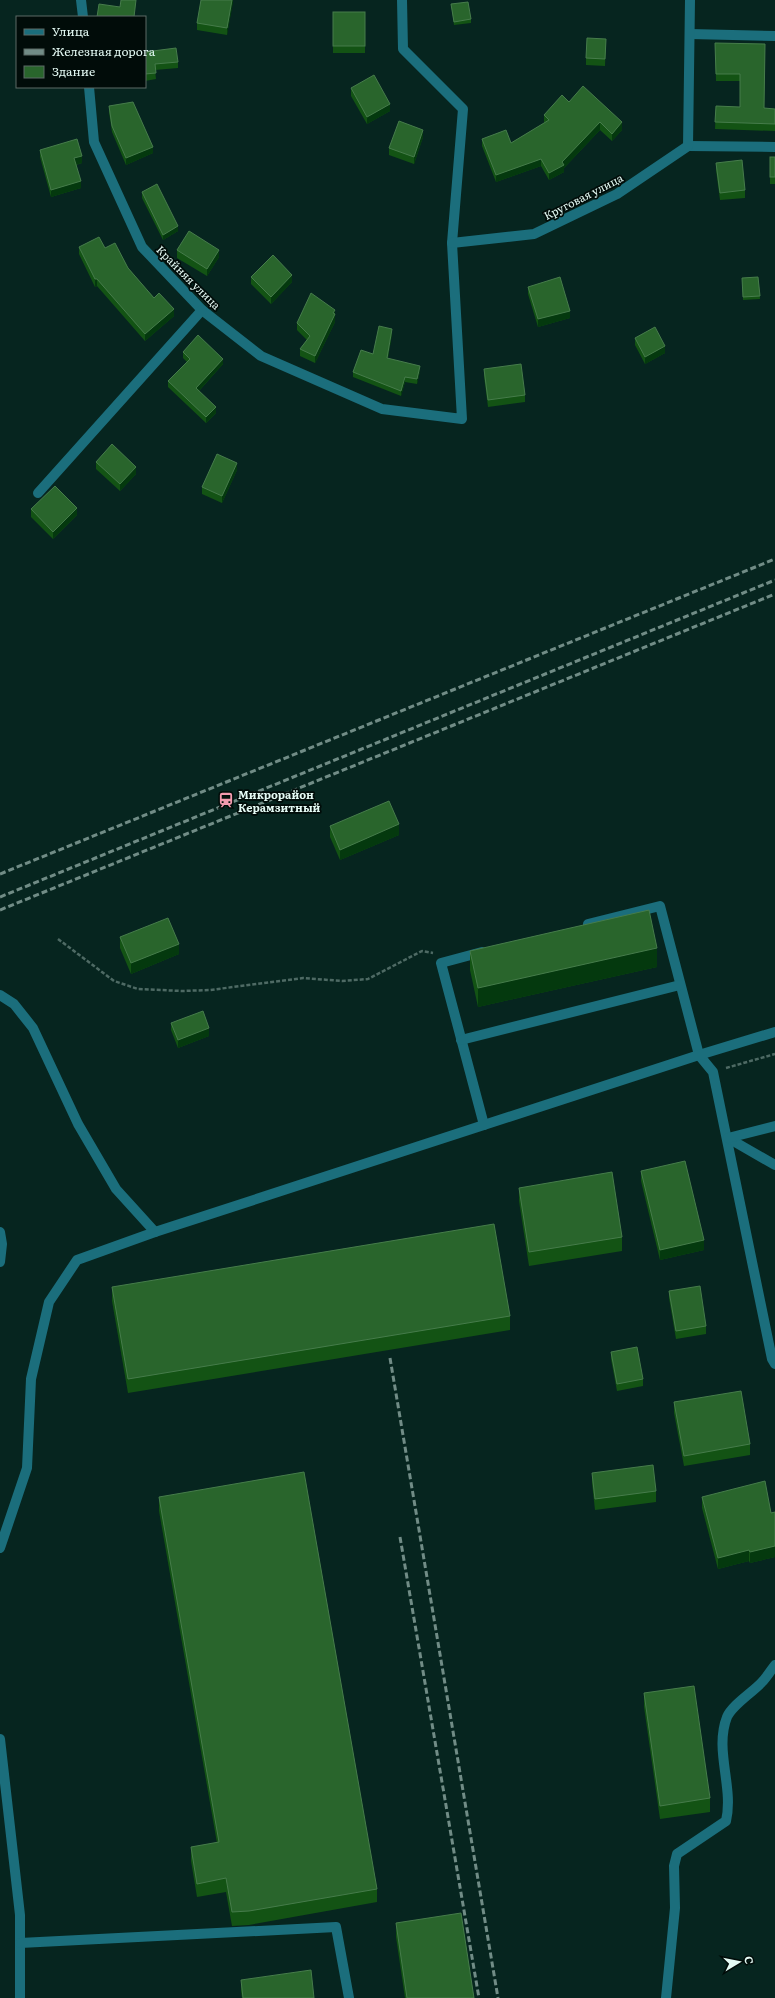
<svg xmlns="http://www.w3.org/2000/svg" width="775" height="1998" font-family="Literata,serif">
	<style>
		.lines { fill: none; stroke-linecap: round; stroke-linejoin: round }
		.path { stroke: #4e6a64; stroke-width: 2.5; stroke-dasharray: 4 2; stroke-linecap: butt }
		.minor { stroke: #1b6e7c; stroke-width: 10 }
		.rail { stroke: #718c86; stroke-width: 3; stroke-dasharray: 6 3; stroke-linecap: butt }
		.wall { fill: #135314 }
		.shaded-wall { fill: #04390e }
		.building { fill: #29652c; stroke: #467c4b }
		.labels { text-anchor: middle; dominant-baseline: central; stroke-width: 3.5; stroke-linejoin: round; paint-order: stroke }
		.street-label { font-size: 11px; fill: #e4faf4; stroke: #010c09 }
		.poi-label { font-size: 11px; font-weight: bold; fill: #e4faf4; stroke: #010c09; text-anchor: start }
	</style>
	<rect width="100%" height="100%" fill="#06251f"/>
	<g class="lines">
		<g class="path">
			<path d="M58 939 114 981 138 989 182 991 210 990 303 978 342 981 368 979 422 951 433 953"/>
			<path d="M726 1068 775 1054"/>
		</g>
		<g class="minor">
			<path d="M81 0 83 17"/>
			<path d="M690 34 775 36"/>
			<path d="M89 87 94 142 142 247 202 310 261 356 382 409 462 419 452 243 463 109 403 49 402 0"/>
			<path d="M688 146 775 147"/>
			<path d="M452 243 534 234 617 194 688 146 690 0"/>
			<path d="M38 493 202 310"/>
			<path d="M588 924 660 906 699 1055 713 1072 772 1359 775 1364"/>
			<path d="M482 952 441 963 484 1125"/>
			<path d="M0 995 14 1004 33 1028 78 1124 116 1189 155 1232"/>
			<path d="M461 1040 680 985"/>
			<path d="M728 1138 775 1165"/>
			<path d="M728 1138 775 1126"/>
			<path d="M0 1232 2 1244 0 1262"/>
			<path d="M0 1548 27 1468 31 1379 49 1302 77 1260 155 1232 699 1055 775 1032"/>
			<path d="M0 1739 20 1915V1998"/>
			<path d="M20 1943 336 1927 349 1998"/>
			<path d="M666 1998 675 1908 674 1866 677 1854 726 1821C734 1787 714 1750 727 1717 732 1705 753 1692 762 1682 767 1677 771 1670 775 1665"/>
		</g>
		<g class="rail">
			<path d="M0 874 775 559"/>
			<path d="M0 897 775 580"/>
			<path d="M0 910 775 594"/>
			<path d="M390 1358 498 1998"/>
			<path d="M400 1537 479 1998"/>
		</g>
	</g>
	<g class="wall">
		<path d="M233 0 227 35 197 30V23Z"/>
		<path d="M451 4 471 19V23L454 25Z"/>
		<rect x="333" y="12" width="32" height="41"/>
		<path d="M606 39 605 66 586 65V58Z"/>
		<path d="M715 43 765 44 764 108 775 109V131L715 129 716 106 740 107V81H716Z"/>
		<path d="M145 52 178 62V68L155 70 156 79 145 81Z"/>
		<path d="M351 88 390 111 367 124 351 96Z"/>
		<path d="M569 102 622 130 612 141 600 130 564 168V172L549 180 541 166 496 182 482 146V139L511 143 545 123 544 122V115Z"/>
		<path d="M109 106 153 153 126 165 112 132 109 112Z"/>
		<path d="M423 137 414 164 389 155V148Z"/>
		<path d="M40 150 82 163 76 165 81 188 51 197 40 157Z"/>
		<rect x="770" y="157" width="5" height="27"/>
		<path d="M716 163 745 190V198L720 200 716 170Z"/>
		<path d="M142 192 178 231 163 240 142 198Z"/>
		<path d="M79 247 105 248 128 268 154 298 174 316 145 341 97 286 95 287 79 254Z"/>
		<path d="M177 250 219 257 207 276 177 258Z"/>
		<path d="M251 277 292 282 271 304 251 284Z"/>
		<path d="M758 277 760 299 743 300 742 278Z"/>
		<path d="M528 287 570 318 538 327 528 294Z"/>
		<path d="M335 317V322L315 363 300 356V349L307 340 297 330V323Z"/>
		<path d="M392 334 388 358 420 371 417 384 405 382 401 396 353 377V372L373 354Z"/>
		<path d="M635 338 665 353 645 364 635 345Z"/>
		<path d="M183 352 223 364 199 391 216 413 206 423 168 387V381L187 362 183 358Z"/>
		<path d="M484 369 525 395V402L488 407 484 376Z"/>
		<path d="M96 462 136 474 120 491 96 469Z"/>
		<path d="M237 470 222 503 202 494V487Z"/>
		<path d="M31 509 77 515 53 539 31 517Z"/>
		<path d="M330 826 399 835 340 860 330 837Z"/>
		<path d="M120 937 179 954 131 974 120 948Z"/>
		<path d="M470 951 657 967 478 1007 470 970Z"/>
		<path d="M171 1023 209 1036 178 1048 171 1030Z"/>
		<path d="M641 1171 704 1250 660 1260 641 1181Z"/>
		<path d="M519 1188 622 1237V1251L529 1266 519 1201Z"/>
		<path d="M112 1287 510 1316V1330L128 1393 112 1301Z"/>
		<path d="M669 1291 706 1326V1334L676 1339 669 1298Z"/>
		<path d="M611 1352 643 1379V1386L617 1391 611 1359Z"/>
		<path d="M674 1402 750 1444V1455L684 1466 674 1413Z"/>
		<path d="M592 1473 656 1491V1502L595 1510 592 1483Z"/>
		<path d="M159 1497 377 1889V1902L249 1925 232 1926 226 1892 197 1897 191 1861V1847L217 1843 159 1511Z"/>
		<path d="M702 1497 771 1513 775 1512V1557L750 1563 749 1561 718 1569 702 1508Z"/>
		<path d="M644 1693 710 1798V1812L660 1819 644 1707Z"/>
		<path d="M396 1923 474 1998H405L396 1937Z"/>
		<path d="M241 1980 314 1998H242L241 1991Z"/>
	</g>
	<g class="shaded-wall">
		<path d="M232 0H233V3L227 35V28Z"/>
		<path d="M390 104V111L367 124V117Z"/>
		<path d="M600 122V130L564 168V172L549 180V173L562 162Z"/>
		<path d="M622 122V130L612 141V134Z"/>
		<path d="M423 130V137L414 164V157Z"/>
		<path d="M153 147V153L126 165V158Z"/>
		<path d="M82 156V163L74 165V158Z"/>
		<path d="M541 159V166L496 182V175Z"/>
		<path d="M81 181V188L51 197V190Z"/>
		<path d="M178 226V231L163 240V235Z"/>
		<path d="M219 250V257L207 276V269Z"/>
		<path d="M292 275V282L271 304V297Z"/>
		<path d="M95 279H97V286L95 287Z"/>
		<path d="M174 309V316L145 341V334Z"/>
		<path d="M335 310V322L315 363V356L333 313Z"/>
		<path d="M570 311V318L538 327V319Z"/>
		<path d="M392 329V334L387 363V358Z"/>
		<path d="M665 346V353L645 364V357Z"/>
		<path d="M223 359V364L196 394V388Z"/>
		<path d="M420 366V371L417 384V379Z"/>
		<path d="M405 377V382L401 396V391Z"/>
		<path d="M216 407V413L206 423V417Z"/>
		<path d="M237 463V470L222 503V496Z"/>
		<path d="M136 467V474L120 491V484Z"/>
		<path d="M77 508V515L53 539V532Z"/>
		<path d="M399 824V835L340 860V850Z"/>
		<path d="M179 944V954L131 974V963Z"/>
		<path d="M657 948V967L478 1007V988Z"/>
		<path d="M209 1028V1036L178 1048V1040Z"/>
		<path d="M704 1240V1250L660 1260V1250Z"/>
		<path d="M775 1546V1557L750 1563V1552Z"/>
		<path d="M749 1550V1561L718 1569V1558Z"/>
	</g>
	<g class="building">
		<path d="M121 0H136L134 17H97L99 4 120 7Z"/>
		<path d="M201 0H232L227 28 197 23Z"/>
		<path d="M468 2 471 19 454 22 451 4Z"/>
		<rect x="333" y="12" width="32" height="34"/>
		<path d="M587 38 606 39 605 59 586 58Z"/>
		<path d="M715 43 765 44 764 108 775 109V124L715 122 716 106 740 107V74H716Z"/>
		<path d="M176 48 178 62 155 64 156 73 145 74V52Z"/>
		<path d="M374 75 390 104 367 117 351 88Z"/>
		<path d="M583 86 622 122 612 134 600 122 562 162 564 165 549 173 541 159 496 175 482 139 506 130 511 143 549 120 544 115 562 95 569 102Z"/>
		<path d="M133 102 153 147 126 158 112 126 109 106Z"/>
		<path d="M399 121 423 130 414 157 389 148Z"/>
		<path d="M77 139 82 156 74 158 81 181 51 190 40 150Z"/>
		<rect x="770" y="157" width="5" height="20"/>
		<path d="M742 160 745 190 720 193 716 163Z"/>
		<path d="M157 184 178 226 163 235 142 192Z"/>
		<path d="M189 231 219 250 207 269 177 250Z"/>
		<path d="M99 237 105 248 115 243 128 268 154 298 159 293 174 309 145 334 97 279H95L79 247Z"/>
		<path d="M273 255 292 275 271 297 251 277Z"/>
		<path d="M560 277 570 311 538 319 528 287Z"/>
		<path d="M758 277 760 296 743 297 742 278Z"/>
		<path d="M311 293 335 310 333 313 335 314 315 356 300 349 310 336 297 323Z"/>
		<path d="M379 326 392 329 387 358 420 366 417 379 405 377 401 391 353 372 361 350 373 354Z"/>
		<path d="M655 327 665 346 645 357 635 338Z"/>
		<path d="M198 335 223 359 196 388 216 407 206 417 168 381 190 359 183 352Z"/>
		<path d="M521 364 525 395 488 400 484 369Z"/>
		<path d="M112 444 136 467 120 484 96 462Z"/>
		<path d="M217 454 237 463 222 496 202 487Z"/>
		<path d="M55 486 77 508 53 532 31 509Z"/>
		<path d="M389 801 399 824 340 850 330 826Z"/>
		<path d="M649 910 657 948 478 988 470 951Z"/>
		<path d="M168 918 179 944 131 963 120 937Z"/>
		<path d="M203 1011 209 1028 178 1040 171 1023Z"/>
		<path d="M685 1161 704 1240 660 1250 641 1171Z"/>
		<path d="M612 1172 622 1237 529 1252 519 1188Z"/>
		<path d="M494 1224 510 1316 128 1379 112 1287Z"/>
		<path d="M700 1286 706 1326 676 1331 669 1291Z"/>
		<path d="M637 1347 643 1379 617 1384 611 1352Z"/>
		<path d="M741 1391 750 1444 684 1456 674 1402Z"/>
		<path d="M653 1465 656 1491 595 1499 592 1473Z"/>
		<path d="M304 1472 377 1889 249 1911 232 1912 226 1878 197 1884 191 1847 219 1842 159 1497Z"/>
		<path d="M765 1481 771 1513 775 1512V1546L750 1552 749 1550 718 1558 702 1497Z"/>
		<path d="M694 1686 710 1798 660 1806 644 1693Z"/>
		<path d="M461 1913 474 1998H407L396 1923Z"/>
		<path d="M311 1970 314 1998H243L241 1980Z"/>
	</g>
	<defs>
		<symbol id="station-bare" viewBox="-9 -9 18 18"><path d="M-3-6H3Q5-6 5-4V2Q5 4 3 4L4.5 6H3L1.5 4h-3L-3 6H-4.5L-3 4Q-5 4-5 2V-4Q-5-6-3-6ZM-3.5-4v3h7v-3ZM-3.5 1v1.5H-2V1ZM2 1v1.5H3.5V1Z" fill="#f29aae" stroke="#010c09" stroke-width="2.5" paint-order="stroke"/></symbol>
	</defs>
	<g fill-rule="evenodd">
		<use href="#station-bare" x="215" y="789" width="22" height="22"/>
	</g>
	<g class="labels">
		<g class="street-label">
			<text transform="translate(583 196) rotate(-27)">Круговая улица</text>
			<text transform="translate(189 277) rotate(45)">Крайняя улица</text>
		</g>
		<g class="poi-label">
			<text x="238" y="794">Микрорайон<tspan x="238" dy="13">Керамзитный</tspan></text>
		</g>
	</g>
	<rect x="16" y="16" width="130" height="72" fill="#010c09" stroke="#5c6b67"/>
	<rect x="24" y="29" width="20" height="6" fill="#1b6e7c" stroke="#5c6b67"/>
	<text x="52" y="36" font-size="12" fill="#e4faf4">Улица</text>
	<rect x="24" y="49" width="20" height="6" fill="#718c86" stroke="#5c6b67"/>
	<text x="52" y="56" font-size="12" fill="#e4faf4">Железная дорога</text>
	<rect x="24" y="66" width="20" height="12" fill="#29652c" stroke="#5c6b67"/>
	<text x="52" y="76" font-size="12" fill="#e4faf4">Здание</text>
	<g transform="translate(739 1962) rotate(80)" stroke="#010c09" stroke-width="3" paint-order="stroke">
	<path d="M0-3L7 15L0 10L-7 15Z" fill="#e4faf4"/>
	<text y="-6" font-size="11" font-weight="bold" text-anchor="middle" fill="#e4faf4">С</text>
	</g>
</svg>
